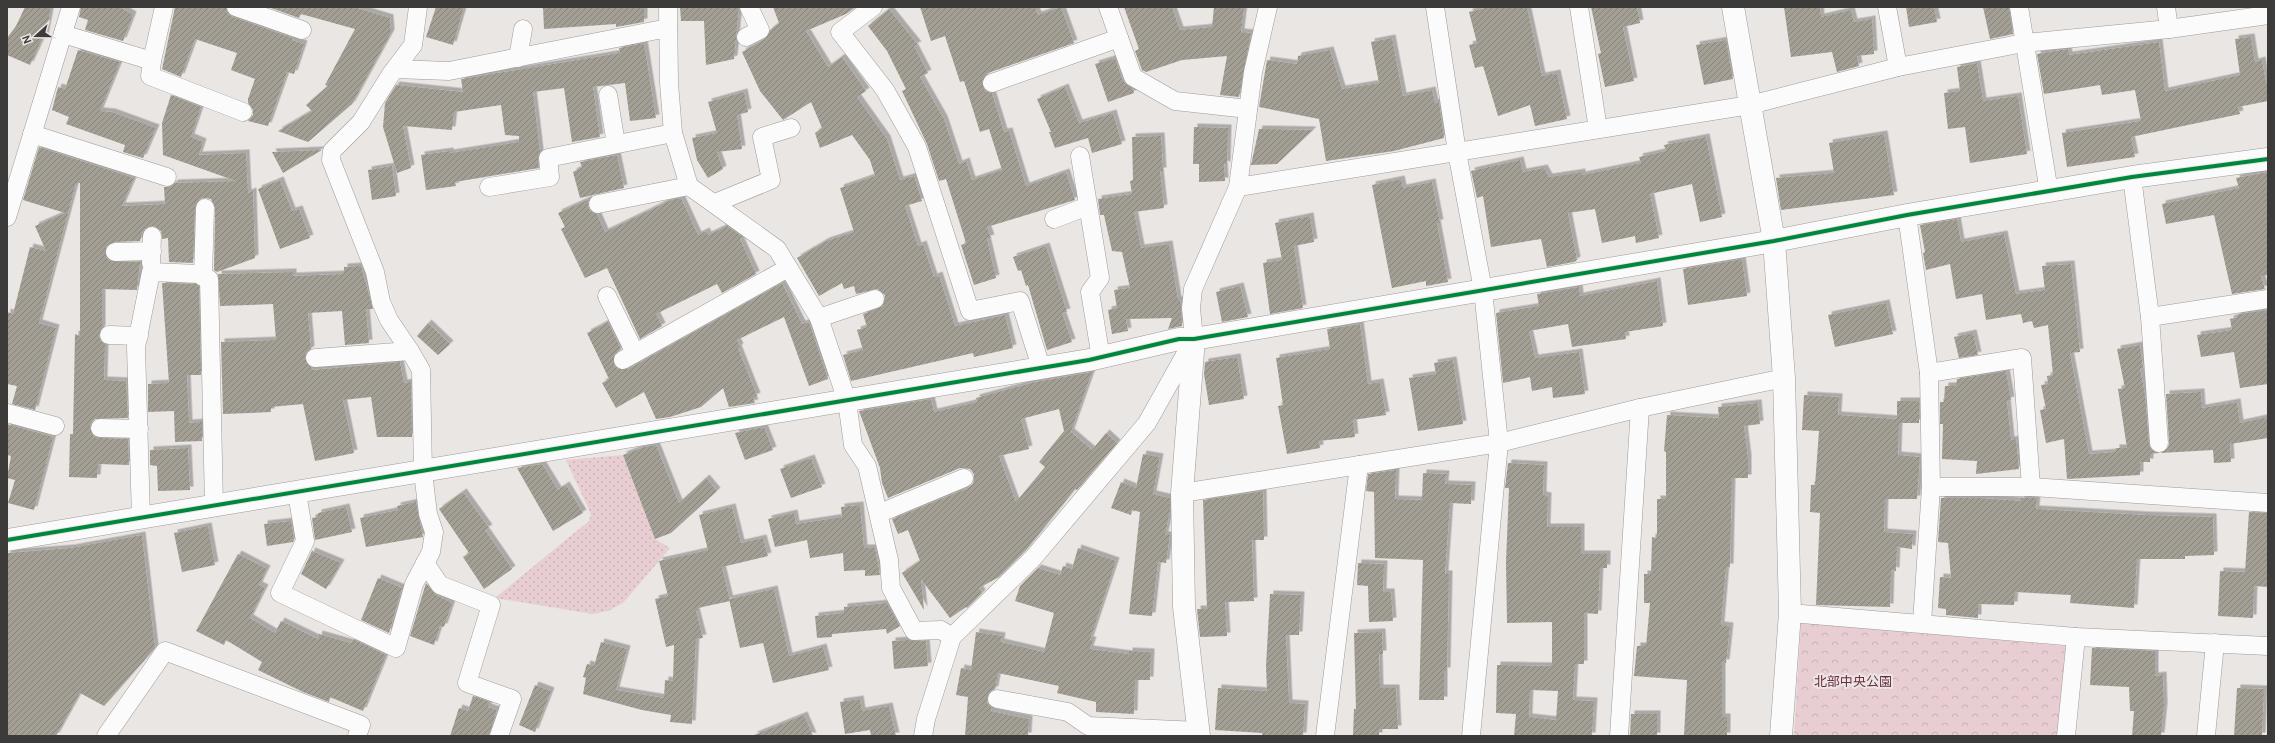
<svg xmlns="http://www.w3.org/2000/svg" width="2275" height="743" font-family="Cabin,'Noto Sans JP',sans-serif">
	<style>
		.grass { fill: url(#grass-dots) }
		.park { fill: url(#park-crowns) }
		.building { fill: url(#building-hatch); fill-rule: evenodd; filter: url(#shadow) }
		.lines { fill: none; stroke-linecap: round; stroke-linejoin: round }
		.minor-casing { stroke: #9d9a99; stroke-width: 19 }
		.tertiary-casing { stroke: #9d9a99; stroke-width: 23 }
		.minor { stroke: #fcfbfb; stroke-width: 18 }
		.tertiary { stroke: #fcfbfb; stroke-width: 22 }
		.cycleway-casing { stroke: #eae6e3; stroke-width: 6 }
		.cycleway { stroke: #00873e; stroke-width: 4 }
		.labels { text-anchor: middle; dominant-baseline: central; stroke-width: 4; stroke-linejoin: round; paint-order: stroke }
		.park-label { font-size: 13px; fill: #6f2e43; stroke: #eae6e3 }
	</style>
	<defs>
		<pattern id="grass-dots" width="8" height="8" patternUnits="userSpaceOnUse"><rect width="8" height="8" fill="#e8ced2"/><path d="M2 2h.1M6 6h.1" fill="none" stroke="#c8b2b5" stroke-width="1.8" stroke-linecap="round"/></pattern>
		<pattern id="park-crowns" width="20" height="18" patternUnits="userSpaceOnUse"><rect width="20" height="18" fill="#e8ced2"/><path d="M2 6a3 3 0 1 1 6 0M12 15a3 3 0 1 1 6 0" fill="none" stroke="#c8b2b5"/></pattern>
		<pattern id="building-hatch" width="6" height="6" patternUnits="userSpaceOnUse"><rect width="6" height="6" fill="#a39f95"/><path d="M-1 1l2-2M0 6l6-6M5 7l2-2" fill="none" stroke="#86837b"/></pattern>
		<filter id="shadow"><feDropShadow dx="3.5" dy="-3.5" stdDeviation="0" flood-color="#0004"/></filter>
	</defs>
	<rect width="100%" height="100%" fill="#e9e6e4"/>
	<path class="grass" d="M623 455 655 539 670 548 623 603 608 611 593 614 495 598 589 521 591 514 566 460Z"/>
	<path class="park" d="M1801 622 2065 646 2063 736H1794Z"/>
	<g class="building">
		<path d="M25 7H51L45 38 43 37 30 65 7 55V38L16 26Z"/>
		<path d="M81 7H120L133 15 123 41 85 30 88 20 79 17Z"/>
		<path d="M175 7H226L228 14 233 17 293 38 292 40 304 44 294 74 287 72 268 126 248 121 253 115V110L248 103V99L255 79 231 70 237 53 195 39 181 77 162 69Z"/>
		<path d="M268 7H354L390 18 391 33 352 104 308 142 278 131 312 111 306 105 328 86 325 85 355 29 301 14 299 18Z"/>
		<path d="M436 7H464L453 45 426 37Z"/>
		<path d="M543 7H644V22L616 27V24L544 29Z"/>
		<path d="M680 7H739L734 59 706 65 704 21H681Z"/>
		<path d="M773 7H856L846 14 806 31 828 67 842 57 866 91 857 97 887 139 900 180 914 176 922 201 905 206 918 246 923 244 934 277 939 275 955 326 1005 315 1013 348 974 357 973 353 851 381 843 355 863 350 857 330 867 327 863 314 883 306 885 295 877 289 856 294 854 286 844 289 842 283 819 296 797 258 826 241 854 232 840 188 875 176 870 160 852 135 820 148 815 133 822 128 811 102 783 120 760 91 742 52 765 39 770 30 779 23Z"/>
		<path d="M920 7H1035L1038 15 1061 7 1074 43 988 73 982 81 985 91 992 93 1004 132 1009 131 1026 186 1066 172 1075 200 987 227 991 238 987 239 996 278 974 285 961 245 966 243 946 179 939 181 927 144 902 91 906 89 887 51 868 26 889 9 918 45 914 46 928 73 920 77 944 119 959 164 966 161 972 180 1002 170 989 129 980 132 964 81 960 82 945 36 931 41Z"/>
		<path d="M1124 7H1172L1180 30 1212 27 1214 7H1244L1241 32 1251 33 1239 97 1220 95 1227 56 1182 60 1146 72 1142 70 1135 51 1139 49Z"/>
		<path d="M1489 7H1527L1542 76 1557 73 1567 119 1535 126 1530 105 1498 116 1483 66 1475 68 1469 45 1477 43 1469 12Z"/>
		<path d="M1591 7H1637L1640 23 1623 27 1634 81 1605 87 1598 54 1601 53Z"/>
		<path d="M1784 7H1820L1821 17 1851 10 1854 22 1872 19 1874 54 1857 56 1859 66 1837 72 1832 52 1791 57Z"/>
		<path d="M1906 7H1934L1937 22 1909 27Z"/>
		<path d="M1983 7H2009L2013 34 1990 39Z"/>
		<path d="M2251 37 2255 62 2262 60 2266 83H2268V101L2238 107 2240 114 2131 137 2135 157 2067 167 2062 133 2141 121 2135 90 2102 95 2100 85 2044 94 2037 54 2068 49 2069 55 2159 42 2165 91 2240 75 2235 39Z"/>
		<path d="M1392 38 1403 96 1432 90 1435 103 1439 102 1444 138 1394 151 1326 161 1319 119 1259 107 1267 60 1297 64 1298 56 1330 50 1342 89 1379 83 1371 42Z"/>
		<path d="M1726 40 1733 79 1704 85 1696 45Z"/>
		<path d="M644 43 656 118 630 121 625 83 593 87 600 137 572 142 564 88 533 92 540 152 538 159 539 168 455 182 456 186 426 190 421 155 450 151V153L519 142V136L505 135 501 105 454 112 452 130 403 126 411 168 397 173 383 127 385 103 396 85 463 92 461 79 620 53 619 48Z"/>
		<path d="M78 50 120 62 100 111 112 112 156 128 143 158 123 152 125 145 66 124 69 117 52 110 58 87 65 89Z"/>
		<path d="M1115 58 1123 81 1133 89 1134 93 1108 102 1095 64Z"/>
		<path d="M1977 63 1983 101 2018 96 2027 154 1970 163 1965 127 1948 129 1944 93 1960 91 1957 67Z"/>
		<path d="M1065 87 1079 123 1113 113 1122 144 1092 153 1088 138 1055 148 1049 132H1051L1037 99Z"/>
		<path d="M744 92 748 112 737 115 742 149 717 152 723 169 708 178 697 160 692 138 717 133 708 102Z"/>
		<path d="M171 95 201 107 191 137 203 142 199 155 246 153 248 193 253 191 255 258 217 272 214 270 215 208 211 199 206 198 200 199 195 207 193 263 169 262 168 238 162 239 161 231 153 226 143 230 140 241 115 242 106 247V257L110 261 140 262 137 290 102 289V328L99 335 100 340 105 344 104 380 126 381 128 418 95 419 91 422 90 428 94 437 99 438 128 439 129 465 98 464 97 478 69 477 70 434H73L75 334 80 336V183H76L39 323 56 328 35 410 12 404 17 386 7 384V312L13 314 30 247 46 251 35 226 65 213 23 200 39 147 134 178 122 206 165 204 164 187H170L175 183 236 181 163 155 162 123Z"/>
		<path d="M1194 127 1228 128 1227 165 1224 164 1225 181 1199 182V164H1193Z"/>
		<path d="M1259 129 1313 130 1277 164 1251 165Z"/>
		<path d="M1884 134 1894 195 1781 210 1776 178 1834 173 1829 143Z"/>
		<path d="M1161 136 1163 171H1160L1164 208 1134 212 1141 248 1169 244 1178 300H1180L1181 304 1182 326 1168 329 1172 318 1126 319 1128 331 1112 334 1108 310 1117 308 1114 290 1130 288 1122 252 1112 251 1104 215H1100L1098 199 1132 194 1130 181 1133 180 1132 137Z"/>
		<path d="M1706 137 1722 217 1700 222 1692 184 1650 194 1659 238 1636 243 1635 236 1602 243 1595 209 1568 213 1577 260 1574 262 1547 267 1541 239 1491 247 1483 196 1477 198 1471 171 1520 160 1523 172 1544 168 1549 177 1582 172V175L1641 163 1639 157 1666 151 1664 145Z"/>
		<path d="M322 150 283 173 272 152Z"/>
		<path d="M617 155 624 188 580 198 573 172 582 167 580 162Z"/>
		<path d="M392 166 396 196 372 200 368 170Z"/>
		<path d="M2268 172V275L2261 276 2265 289 2232 294 2214 215 2166 224 2162 204 2239 188 2236 178Z"/>
		<path d="M1401 179 1403 188 1432 182 1440 223H1437L1448 282 1426 286V281L1392 288 1372 185Z"/>
		<path d="M280 180 292 211 299 209 310 238 280 249 258 189Z"/>
		<path d="M681 198 698 235 706 231 708 235 727 226 743 237 740 239 756 274 722 293 717 284 656 314 662 326 640 339 607 268 585 278 561 229 565 227 558 213 589 199 588 206 590 211 597 214 605 232 671 200Z"/>
		<path d="M1310 216 1314 242 1294 246 1303 308 1270 314 1263 263 1282 260 1275 223Z"/>
		<path d="M1957 219 1961 242 2004 234 2016 294 2045 290 2042 266 2071 264 2080 352 2070 353 2089 454 2116 452V448H2127L2118 389 2125 388 2117 349 2140 345 2143 368H2140L2145 395 2149 444 2151 449 2159 453 2150 454V462H2140V475L2067 479 2064 439 2046 443 2040 410 2046 409 2041 385 2048 384 2047 376 2053 375 2048 325 2034 328 2032 321 2023 323 2021 314 1986 320 1982 294 1956 299 1950 264 1926 270 1923 253 1925 252 1920 225Z"/>
		<path d="M1046 246 1067 312 1062 313 1072 342 1047 350 1028 285 1026 286 1021 270 1018 271 1013 257Z"/>
		<path d="M1742 259 1747 296 1688 305 1683 269Z"/>
		<path d="M361 266 373 309H366L369 343 345 345 342 311 308 313 311 349 306 353 305 359 313 370 400 362 404 383 411 382 412 437H377L371 397 343 400 354 453 315 461 303 404 271 407V412L223 414 221 342 276 340 273 304 220 306 218 274 293 272V276L344 274V267Z"/>
		<path d="M1657 281 1663 326 1625 332 1626 339 1572 347 1568 324 1529 331 1535 358 1579 352 1585 394 1553 398 1552 387 1532 391 1530 377 1503 383 1496 313 1539 306 1537 294 1579 287 1580 296Z"/>
		<path d="M162 283 196 284 199 286 201 375H187L189 423 202 422V441L175 442 174 411 148 412V384L169 383Z"/>
		<path d="M782 283 802 324 809 322 828 379 809 386 784 317 737 340 740 347 738 348 757 396 753 398 755 403 729 407 723 388 701 407 670 417 656 419 644 392 616 408 602 383 609 379 587 333 608 322 621 349 614 355V365L618 369H628Z"/>
		<path d="M1240 286 1248 317 1222 322 1216 292Z"/>
		<path d="M1886 303 1893 334 1835 347 1828 315Z"/>
		<path d="M2268 310V384L2240 388 2234 352 2201 357 2197 335 2232 330 2230 319 2238 317V314Z"/>
		<path d="M428 323 450 344 438 355 417 336Z"/>
		<path d="M1360 324 1368 384 1380 382 1386 415 1353 420 1355 437 1319 441 1320 448 1287 454 1278 406 1283 405 1276 358 1330 349 1327 329Z"/>
		<path d="M1973 333 1978 355 1959 358 1954 337Z"/>
		<path d="M1237 357 1244 399 1209 405 1204 374 1205 362Z"/>
		<path d="M1453 360 1463 424 1418 431 1409 378 1436 374 1434 363Z"/>
		<path d="M2006 371 2011 400 2007 401 2011 440 2016 439 2019 469 1976 474 1977 461 1942 459 1943 424H1940V402H1944L1945 386H1956L1957 379Z"/>
		<path d="M1092 372 1071 432 1092 450 1106 433 1117 443 1077 490 1075 489 1026 550 999 577 979 588 982 593 967 608 966 607 950 618 921 579 924 610 902 573 920 561 908 530 898 534 892 519 968 488 973 484 974 474 970 469 960 468 888 498 882 483 880 468 859 411 931 399 934 412 977 402 976 398 1035 382ZM1059 409 1064 431 1039 462 1045 467 1016 502 999 456 1029 449 1021 419Z"/>
		<path d="M2201 392 2202 408 2237 402 2240 423 2268 417V438L2230 444 2231 462 2214 463 2213 450 2161 453 2168 448 2169 443 2166 394Z"/>
		<path d="M1804 395 1839 397 1838 415 1897 419V401H1919V423H1899L1898 455 1920 457 1917 499H1885L1884 532 1913 534 1912 549 1897 547 1896 571 1891 570 1890 607 1816 605 1820 513 1810 512 1811 485H1815L1819 431 1802 430Z"/>
		<path d="M1758 403 1760 424 1744 426 1748 459V478H1732L1730 567H1726L1721 625 1730 626 1726 663 1722 662V717H1727V736H1684L1687 680 1634 676 1637 646H1646L1650 603H1644V574H1651L1652 537 1657 538V499H1666V452L1664 451 1667 415 1719 418 1718 407Z"/>
		<path d="M7 424 53 437 34 510 8 503 15 480 7 478 11 456 7 455Z"/>
		<path d="M764 427 773 450 745 460 735 433Z"/>
		<path d="M656 445 679 503 706 478 717 491 671 533 655 539 623 455 644 447Z"/>
		<path d="M188 448 190 490 158 491 157 466 150 465V450Z"/>
		<path d="M1143 454 1160 457 1153 494 1170 498V511L1165 535H1170L1166 563 1158 562 1152 616 1129 614 1140 512 1132 510 1131 515 1111 508 1121 482 1136 488Z"/>
		<path d="M811 458 822 487 791 498 780 469Z"/>
		<path d="M1508 463 1544 465 1543 495 1548 496 1547 527H1581V554H1607V568H1600L1598 614 1584 613V664H1575L1573 700 1594 701 1592 736H1514L1516 714 1496 713 1497 665 1552 666V622L1507 623 1506 562 1509 488H1505ZM1530 690 1558 691 1556 720 1529 717Z"/>
		<path d="M542 464 558 490 566 485 583 513 553 531 517 468Z"/>
		<path d="M1396 470 1395 499 1422 500 1423 473 1446 474 1445 484 1472 485 1471 504 1450 503 1445 574H1449L1447 671H1444V700H1419L1423 560 1375 558 1374 492 1366 491 1368 474Z"/>
		<path d="M1263 491 1264 540H1252L1254 601 1225 602 1227 636 1200 637 1197 609H1207L1203 500Z"/>
		<path d="M463 492 489 528 485 530 512 569 484 589 463 557 469 553 439 509Z"/>
		<path d="M1941 498H1980L2021 501V498H2037L2036 509 2145 515 2213 517 2214 555 2185 556V559H2137L2134 608 2070 603 2071 595 2015 592 2014 605 1978 604V618L1946 615V609L1938 608 1940 577 1951 578 1948 543 1938 542Z"/>
		<path d="M416 502 423 537 366 547 360 518 398 510 397 506Z"/>
		<path d="M860 505 864 548H875L880 575 865 576V570L844 571 843 553 810 558 807 540 775 547 768 519 794 513 796 524 842 517 841 507Z"/>
		<path d="M346 507 352 532 315 540 312 518 318 517V513Z"/>
		<path d="M732 507 741 543 763 538 768 556 722 567 730 601 698 608 699 610 696 611 703 638 696 639 692 724 670 722 671 715 642 710 583 694 586 678 583 677 587 664 594 666 601 642 627 649 616 690 664 698 665 680 673 681 674 645 666 647 655 599 668 596 659 561 708 550 699 515Z"/>
		<path d="M2249 512 2268 513V587L2254 586 2253 618 2218 616 2220 571 2245 572Z"/>
		<path d="M291 521 294 539 293 542 267 546 264 524Z"/>
		<path d="M208 526 215 565 182 572 174 533Z"/>
		<path d="M142 535 155 648 104 706 80 693 56 736H7V553L71 548Z"/>
		<path d="M1078 548 1116 561 1090 640H1093L1090 649 1129 654V651L1151 652 1150 680H1135L1134 714 1096 712V702L1057 693 1059 686 998 673 995 689 989 693 987 703 992 708 991 711 1029 719 1028 736H965L968 697 956 695 961 668 971 670 976 632 1002 636 1001 642 1044 652 1054 613 1015 601 1020 586 1038 568 1060 575 1063 566 1072 569Z"/>
		<path d="M312 551 341 563 326 589 301 574Z"/>
		<path d="M238 554 267 569 259 585 265 588 250 618 275 633 281 621 318 639 319 634 351 643 353 639 386 655 363 711 330 697 329 702 303 692 258 670 262 662 226 640 224 645 196 631Z"/>
		<path d="M1358 563 1384 564 1383 592H1391L1393 621 1369 622 1368 586 1357 585Z"/>
		<path d="M378 578 402 588 389 633 361 620Z"/>
		<path d="M426 583 436 595 452 603 444 627 440 626 434 645 410 636Z"/>
		<path d="M774 589 789 656 823 647 829 670 773 683 763 643 740 648 729 599Z"/>
		<path d="M1270 594 1301 595 1299 635H1286L1289 703 1305 704 1303 736H1262V733L1215 730 1218 688 1267 691 1266 666Z"/>
		<path d="M887 603 900 626 887 634 886 629 832 634V637L817 638 815 616 844 613V607Z"/>
		<path d="M1382 632 1383 654H1379L1380 688H1396L1398 729H1379V736H1353L1354 709H1356L1354 633Z"/>
		<path d="M908 640 926 641 928 666 894 669 892 641Z"/>
		<path d="M2092 648 2155 651V676L2163 675 2164 706 2161 736H2132L2134 711H2130L2129 687 2090 685Z"/>
		<path d="M535 685 551 691 535 732 519 725Z"/>
		<path d="M2237 688 2264 689 2262 736H2234Z"/>
		<path d="M473 696 490 702 488 707 497 710 489 736H450L459 708 468 711Z"/>
		<path d="M860 699 862 711 889 706 896 736H871L870 730 845 734 840 702Z"/>
		<path d="M1631 714H1657V736H1630Z"/>
		<path d="M804 715 813 736H754V735Z"/>
	</g>
	<g class="lines">
		<defs>
			<g id="minor">
				<path d="M236 7 302 30"/>
				<path d="M668 7 669 83 673 133 689 186 777 249 819 318 847 401 853 445 867 466 889 560 891 588 914 631 941 630 952 637"/>
				<path d="M873 7 840 32 885 90 917 147 970 311 1020 301 1041 367"/>
				<path d="M1108 7 1133 77 1175 101 1248 109"/>
				<path d="M1435 7 1457 152 1483 290 1499 443 1471 736"/>
				<path d="M1579 7 1598 129"/>
				<path d="M1887 7 1898 67"/>
				<path d="M2019 7 2049 192"/>
				<path d="M2166 7 2169 29"/>
				<path d="M63 34 152 61 150 76 243 112"/>
				<path d="M746 37 760 30 749 7"/>
				<path d="M518 58 523 29"/>
				<path d="M152 61 164 7"/>
				<path d="M395 69 449 71 668 28"/>
				<path d="M992 83 1119 38"/>
				<path d="M608 95 616 144"/>
				<path d="M32 134 167 177"/>
				<path d="M1080 156 1100 278 1090 292 1101 358"/>
				<path d="M2132 177 2150 317 2268 299"/>
				<path d="M489 187 550 177 548 158 673 133"/>
				<path d="M1238 187 1750 105 1898 67 2024 43 2169 29 2268 15"/>
				<path d="M715 203 771 180 762 137 791 128"/>
				<path d="M598 204 689 186"/>
				<path d="M1907 215 1929 373 1931 487 1922 623"/>
				<path d="M7 217 71 7"/>
				<path d="M1054 219 1088 206"/>
				<path d="M115 252 152 251"/>
				<path d="M151 263 152 236"/>
				<path d="M203 277 205 208"/>
				<path d="M607 296 635 353"/>
				<path d="M2150 317 2159 443"/>
				<path d="M819 318 875 299"/>
				<path d="M109 335 139 336"/>
				<path d="M410 351 389 320 381 302 375 272 331 160 332 151 361 122 391 74 413 45 418 7"/>
				<path d="M623 360 788 268"/>
				<path d="M1929 373 2022 358 2031 487"/>
				<path d="M7 413 55 426"/>
				<path d="M100 428 139 429"/>
				<path d="M1931 487H2031L2268 503"/>
				<path d="M297 493 305 541 280 593 396 648 414 584 431 552 434 532 428 514 423 472 421 370 410 351 315 358"/>
				<path d="M1182 493 1499 443 1640 408 1784 378"/>
				<path d="M880 513 964 478"/>
				<path d="M141 518 136 347 151 272 199 274 209 279 214 506"/>
				<path d="M425 563 440 585 491 605 467 683 512 699 499 736"/>
				<path d="M1790 613 2076 637 2268 646"/>
				<path d="M997 699 1068 712 1088 726 1199 731"/>
				<path d="M106 736 165 651 361 725 357 736"/>
				<path d="M923 736 926 719 952 637 1034 557 1147 423 1194 339 1191 308 1193 289 1238 187 1253 72 1268 7"/>
				<path d="M1325 736 1359 465"/>
				<path d="M1619 736 1640 408"/>
				<path d="M2066 736 2076 637"/>
				<path d="M2206 736 2215 643"/>
			</g>
			<g id="tertiary">
				<path d="M1733 7 1774 241 1784 378 1790 613 1781 736"/>
				<path d="M1194 339 1182 493 1184 607 1199 736"/>
				<path d="M7 540 1089 360 1179 339H1194L1774 241 1907 215 2132 177 2268 159"/>
			</g>
		</defs>
		<use href="#minor" class="minor-casing"/>
		<use href="#tertiary" class="tertiary-casing"/>
		<use href="#minor" class="minor"/>
		<use href="#tertiary" class="tertiary"/>
		<defs>
			<path id="cycleway" d="M7 540 1089 360 1179 339H1194L1774 241 1907 215 2132 177 2268 159"/>
		</defs>
		<use href="#cycleway" class="cycleway-casing"/>
		<use href="#cycleway" class="cycleway"/>
	</g>
	<g class="labels">
		<g class="park-label">
			<text x="1853" y="681">北部中央公園</text>
		</g>
	</g>
	<rect width="2275" height="743" fill="none" stroke="#3d3b3a" stroke-width="16"/>
	<g transform="translate(36 36) rotate(249)" stroke="#eae6e3" stroke-width="3" paint-order="stroke">
	<path d="M0-3L7 15L0 10L-7 15Z" fill="#3d3b3a"/>
	<text y="-6" font-size="11" font-weight="bold" text-anchor="middle" fill="#3d3b3a">N</text>
	</g>
</svg>
